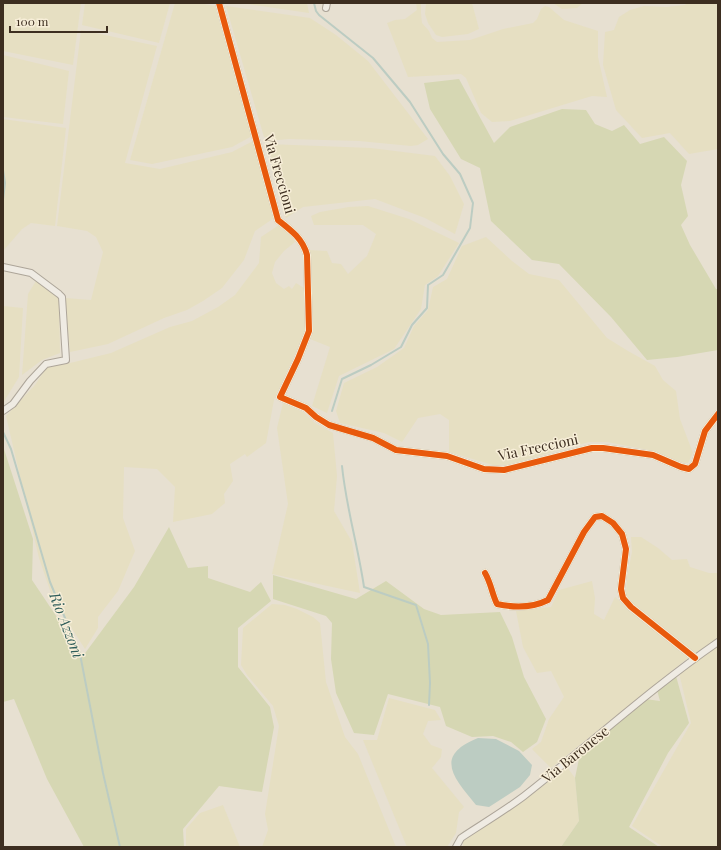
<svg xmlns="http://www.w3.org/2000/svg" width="721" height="850" font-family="'Playfair Display',serif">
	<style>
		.farmland { fill: #e6dfc2 }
		.green { fill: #d6d7b3 }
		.water { fill: #bcccc2 }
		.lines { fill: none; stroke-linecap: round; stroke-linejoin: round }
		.stream { stroke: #bcccc2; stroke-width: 2 }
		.street-casing { stroke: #ada599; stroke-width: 8 }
		.street { stroke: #efebe3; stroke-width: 6 }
		.cycleway-casing { stroke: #f7eed8; stroke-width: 8 }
		.cycleway { stroke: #e8590c; stroke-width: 6 }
		.labels { text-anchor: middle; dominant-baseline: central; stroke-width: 3; stroke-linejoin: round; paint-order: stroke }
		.street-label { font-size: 14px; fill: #3d2e20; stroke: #f7eed8 }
		.water-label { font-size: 15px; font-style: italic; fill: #2f5d5a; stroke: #f7eed8 }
	</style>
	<rect width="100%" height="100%" fill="#e7e0d1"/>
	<g class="farmland">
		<path d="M3 3H81L73 65 3 51Z"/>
		<path d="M85 3H170L159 43 82 25Z"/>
		<path d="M175 3H199L215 6 252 136 232 147 152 164 130 160Z"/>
		<path d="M242 3H307L309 13 254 5Z"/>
		<path d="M416 3H421V13L422 23 429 31 432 38 437 42 470 40 503 29 533 23 537 19 541 9 545 6 549 7 564 20 598 31V57L607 97 592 96 510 121 492 122 481 113 466 78 461 74 408 77 387 23 395 20 405 19 417 10Z"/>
		<path d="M426 3H472L479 29 468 34 442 37 436 35 428 23 425 14Z"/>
		<path d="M553 3H583L577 8 562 9Z"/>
		<path d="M687 3H718V149L689 154 670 133 642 138 630 125 616 110 603 65 605 32 614 30 619 17 630 10 644 6 666 7 685 5Z"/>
		<path d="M226 6 310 18 336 35 368 61 428 139 418 145 411 146 359 141 289 139 278 140 264 137Z"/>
		<path d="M81 30 157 46 125 163 160 169 232 152 253 141 274 218 255 231 244 260 222 288 203 301 187 310 164 318 108 344 70 352 65 298 91 300 103 252 96 237 87 231 57 226Z"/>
		<path d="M3 55 69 71 63 124 3 117Z"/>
		<path d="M3 119 66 128 55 226 31 223 22 229 3 251Z"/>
		<path d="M268 144 371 148 435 156 450 176 464 204 455 234 425 218 375 199 303 207 286 218Z"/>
		<path d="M368 206 409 219 459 243 438 276 425 285 421 309 394 349 339 376 327 413 312 406 330 347 310 339 312 332 308 250 327 251 332 263 341 264 348 274 367 256 376 234 363 225H314L311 216 320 212 349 207Z"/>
		<path d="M279 225 288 230 295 242 284 251 275 262 272 273 276 283 284 289 289 286 292 289 296 283 304 288 306 330 274 400 266 443 247 457 245 454 230 464 233 481 224 494 225 503 212 514 173 522 175 487 157 469 124 467 123 518 135 551 118 591 98 617V628L85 649 53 599 39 558 6 416 35 385 47 367 66 364 111 353 170 327 192 321 218 307 235 295 259 263 261 237Z"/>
		<path d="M486 237 512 261 529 274 559 280 607 338 628 351 655 366 663 380 676 391 680 419 693 453 688 463 680 462 654 451 607 442H589L507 465H493L449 452V420L440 414 418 418 402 442 384 433 340 423 336 411 344 383 377 367 404 348 414 326 428 310 433 287 447 279 462 246Z"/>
		<path d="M36 281 59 297 60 353 42 360 22 375 28 294Z"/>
		<path d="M3 306 23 308 19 377 3 403Z"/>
		<path d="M283 403 303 412 315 423 333 433 337 476 334 511 352 542 360 593 272 574 288 504 277 428Z"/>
		<path d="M631 537H641L658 548 672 560 687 559 690 567 709 573H718V638L695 654 630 601 626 594 627 577 632 552Z"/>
		<path d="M592 581 595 598 594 614 604 620 615 597 688 658 551 768 532 749 541 742 549 719 564 697 551 671 537 673 523 647 516 611 551 607 559 590Z"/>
		<path d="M272 604 285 605 297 609 313 617 320 623 326 682 345 737 358 754 396 847H262L268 830 265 814 279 726 273 706 247 675 241 665 243 628Z"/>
		<path d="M718 645V847H663L632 826 691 723 679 673Z"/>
		<path d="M389 698 435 710 441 720 428 721 423 734 431 745 442 749 441 757 432 768 464 807 459 812 456 833 447 847H407L363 740H377Z"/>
		<path d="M567 767 575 778 579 821 561 847H463V841L525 800Z"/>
		<path d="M223 805 240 847H186V829L200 813Z"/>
	</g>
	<g class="green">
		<path d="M459 79 494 143 510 127 562 109 586 110 595 124 612 131 624 125 640 144 664 137 687 161 681 185 688 216 681 225 690 245 716 289H718V350L677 357 647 360 611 317 559 264 532 260 491 221 480 168 461 159 430 109 424 83Z"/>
		<path d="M3 446 33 539 32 580 83 656 134 587 169 527 188 568 208 566V578L250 592 261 582 271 601 238 628V667L270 707 274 727 262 792 219 786 183 829 184 847H84L47 779 14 699 3 702Z"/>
		<path d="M273 575 356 599 386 581 424 609 441 615 500 612 512 637 524 677 546 719 537 742 523 752 511 742 493 736 472 737 446 726 440 707 388 694 374 735 354 733 336 693 331 659 332 623 326 616 273 599Z"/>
		<path d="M676 676 689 723 668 753 629 827 659 847H561L579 821 575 778 580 754 645 699 660 701 657 690Z"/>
	</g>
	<path class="water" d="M478 738 496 739 519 751 532 765 530 775 520 787 489 807 476 805C454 778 433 756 478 738Z"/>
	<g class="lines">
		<g class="stream">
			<path d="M314 3 316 11 319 15 373 58 410 102 443 154 460 174 473 203 470 228 443 275 428 285 427 308 412 325 401 347 371 365 342 379 332 411"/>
			<path d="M3 170 5 183 3 200"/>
			<path d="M3 432 11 449 50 582 80 654 103 773 120 847"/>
			<path d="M342 466C346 507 358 546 364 587L416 605 428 644 430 683 429 705"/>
		</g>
		<defs>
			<g id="street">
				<path d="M219 3 278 220C291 230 303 239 307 255L309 331 298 359 280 397 306 408 316 417 329 425 373 438 396 450 447 456 484 469 504 470 592 448H603L653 455 681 467 689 469 695 464 705 431 718 414"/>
				<path d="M326 8 327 3"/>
				<path d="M3 267 31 273 59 294 62 297 66 360 46 364 30 381 13 404 3 411"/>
				<path d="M485 573C491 583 492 594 497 604 515 608 532 608 548 600L584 532 595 517 602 516 613 523 622 534 626 549 621 589 623 598 631 607 695 658"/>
				<path d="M456 847 461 838C482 824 504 811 524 796 589 745 650 689 718 642"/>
			</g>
		</defs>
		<use href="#street" class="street-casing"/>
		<use href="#street" class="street"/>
		<defs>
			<g id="cycleway">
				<path d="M219 3 278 220C291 230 303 239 307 255L309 331 298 359 280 397 306 408 316 417 329 425 373 438 396 450 447 456 484 469 504 470 592 448H603L653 455 681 467 689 469 695 464 705 431 718 414"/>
				<path d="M485 573C491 583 492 594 497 604 515 608 532 608 548 600L584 532 595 517 602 516 613 523 622 534 626 549 621 589 623 598 631 607 695 658"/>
			</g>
		</defs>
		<use href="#cycleway" class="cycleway-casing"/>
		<use href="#cycleway" class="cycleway"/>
	</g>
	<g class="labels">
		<g class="street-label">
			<text transform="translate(280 174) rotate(74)">Via Freccioni</text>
			<text transform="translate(538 447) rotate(-12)">Via Freccioni</text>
			<text transform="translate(575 754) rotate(-39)">Via Baronese</text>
		</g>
		<g class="water-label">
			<text transform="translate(67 625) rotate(69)">Rio Azzoni</text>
		</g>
	</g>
	<rect width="721" height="850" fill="none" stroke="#3d2e20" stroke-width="8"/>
	<path d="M10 26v6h97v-6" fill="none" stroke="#3d2e20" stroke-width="2"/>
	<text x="16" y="26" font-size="12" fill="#3d2e20" stroke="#f7eed8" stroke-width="3" paint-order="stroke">100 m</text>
</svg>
